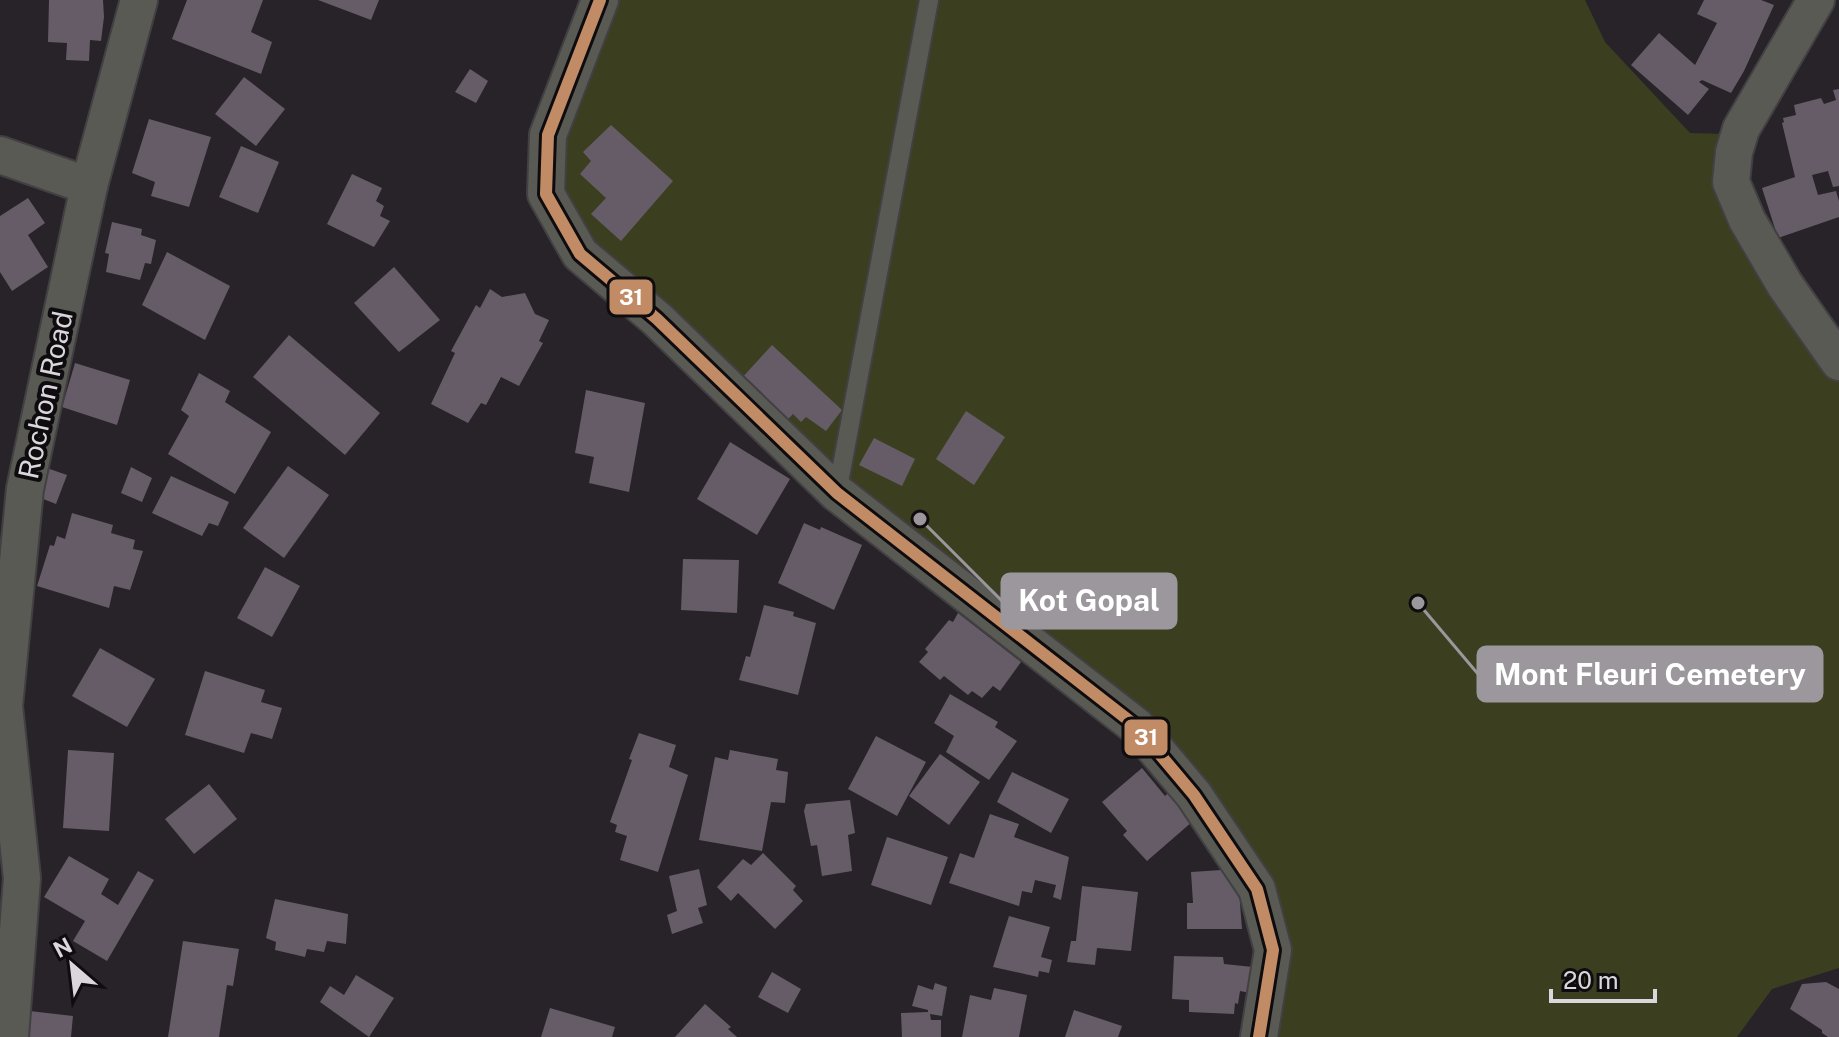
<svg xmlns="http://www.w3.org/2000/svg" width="1839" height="1037" font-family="'Public Sans',sans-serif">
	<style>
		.green { fill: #3b3f20 }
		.building { fill: #655c67 }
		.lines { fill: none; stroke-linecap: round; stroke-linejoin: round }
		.lane-casing { stroke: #434044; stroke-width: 22 }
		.street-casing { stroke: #434044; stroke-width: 40 }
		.lane { stroke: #595a54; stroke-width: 18 }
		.street { stroke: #595a54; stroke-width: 36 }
		.bus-1-casing { stroke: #0f0c10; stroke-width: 18 }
		.bus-1 { stroke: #c18c65; stroke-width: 12 }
		.labels { text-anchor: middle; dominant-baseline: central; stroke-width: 8; stroke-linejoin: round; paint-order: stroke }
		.street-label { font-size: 28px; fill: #dad6db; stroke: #0f0c10 }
		.leader { fill: none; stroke: #9b979c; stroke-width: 3 }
		.callout-dot { fill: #9b979c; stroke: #0f0c10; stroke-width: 3 }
		.callout { fill: #9b979c; stroke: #9b979c; stroke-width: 3 }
		.callout-label { font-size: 30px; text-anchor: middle; font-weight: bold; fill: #fff }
		.line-badge { stroke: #0f0c10; stroke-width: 3 }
		.badge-label { font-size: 22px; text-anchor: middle; font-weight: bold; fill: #fff }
	</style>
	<rect width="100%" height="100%" fill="#272328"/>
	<path class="green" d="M614 0H1585L1605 42 1690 133 1724 134 1775 262 1839 364V968L1772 989 1737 1037H1274L1267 882 1236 825 1146 717 849 488 568 229 549 162Z"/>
	<g class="building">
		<path d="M49 0H103L104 17 101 41 90 40 89 61 66 60 67 43 48 42Z"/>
		<path d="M187 0H263L251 32 272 42 261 74 172 39Z"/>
		<path d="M318 0H379L371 20Z"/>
		<path d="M1704 0H1761L1774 5 1744 71 1731 93 1702 80 1699 82 1709 89 1688 115 1631 65 1659 33 1695 65 1717 23 1697 14Z"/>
		<path d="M470 69 488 81 476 103 455 92Z"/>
		<path d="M244 77 285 109 256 146 215 114Z"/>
		<path d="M1839 89V186L1833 187 1828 171 1812 175 1818 195 1836 191 1839 201V217L1778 238 1762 188 1795 177 1782 123 1784 122 1783 118 1796 115 1794 105 1821 98 1824 104 1836 100 1833 90Z"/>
		<path d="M149 119 211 137 189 207 151 196 155 182 132 173Z"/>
		<path d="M611 125 673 181 621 241 591 214 606 198 580 174 591 161 583 152Z"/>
		<path d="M241 146 279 162 258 213 219 197Z"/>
		<path d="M352 174 382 188 376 201 384 206 380 216 390 221 374 247 327 224Z"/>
		<path d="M28 198 45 223 28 235 48 267 12 291 0 272V216Z"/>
		<path d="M112 222 142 229 141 235 156 240 151 264 145 263 140 280 106 272 109 254 105 253Z"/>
		<path d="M167 252 230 286 205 340 142 305Z"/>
		<path d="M394 267 440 320 399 352 354 303Z"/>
		<path d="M490 289 502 297 525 293 535 314 549 320 539 341 543 343 519 386 501 377 486 405 481 403 468 423 431 404 455 353 451 351 476 305 480 308Z"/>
		<path d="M289 335 380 413 345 455 253 377Z"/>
		<path d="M772 345 842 410 826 431 806 417 801 422 793 414 786 421 740 380Z"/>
		<path d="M75 363 130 380 117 425 62 407Z"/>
		<path d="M199 373 230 391 225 402 271 432 235 494 168 454 189 416 181 410Z"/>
		<path d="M586 390 645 403 629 492 589 483 594 457 575 453Z"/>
		<path d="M966 411 1005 437 974 485 936 459Z"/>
		<path d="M874 438 915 459 902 486 859 465Z"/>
		<path d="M730 442 790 479 757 535 697 499Z"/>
		<path d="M288 466 329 495 284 558 243 528Z"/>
		<path d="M44 467 67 475 56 504 33 495Z"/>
		<path d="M131 467 152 478 142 502 121 493Z"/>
		<path d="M171 476 229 502 218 526 209 523 202 536 152 513Z"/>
		<path d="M72 513 113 525 111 533 135 540 133 549 143 551 130 590 114 586 109 608 37 586 50 545 54 546 57 536 65 539Z"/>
		<path d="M804 523 820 530 821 527 862 545 834 610 778 583Z"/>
		<path d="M683 559 739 560 737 613 681 610Z"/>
		<path d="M265 567 300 586 272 637 237 618Z"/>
		<path d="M764 605 794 612 793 616 816 623 798 695 739 680 746 656 750 657Z"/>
		<path d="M958 613 1021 662 1000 691 993 686 982 698 972 691 968 695 944 676 940 680 919 662 928 652 925 649 949 620 953 622Z"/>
		<path d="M100 648 155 679 127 727 72 696Z"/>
		<path d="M205 671 265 690 261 702 282 708 272 739 251 733 244 753 185 735Z"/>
		<path d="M950 694 998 722 995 727 1017 741 989 780 946 752 954 736 934 723Z"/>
		<path d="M639 733 676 745 669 767 688 775 658 872 620 860 627 836 615 832 617 825 610 822 632 760 629 759Z"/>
		<path d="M876 736 926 762 897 816 848 789Z"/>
		<path d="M68 750 114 753 109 831 63 828Z"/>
		<path d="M730 750 778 759 776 770 788 772 785 803 771 802 762 851 699 840 715 757 728 760Z"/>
		<path d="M940 754 980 782 949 825 909 796Z"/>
		<path d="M1142 768 1165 796 1174 787 1200 815 1147 861 1123 835 1127 831 1102 802Z"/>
		<path d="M1012 772 1069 799 1051 833 997 802Z"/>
		<path d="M209 784 237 819 194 854 165 819Z"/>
		<path d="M850 800 855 833 848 835 852 871 822 876 817 845 811 846 804 811 806 804Z"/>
		<path d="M990 814 1019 824 1014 837 1069 857 1061 900 1053 897 1056 885 1035 880 1032 893 1022 891 1019 906 949 883 960 853 974 858Z"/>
		<path d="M887 837 948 857 931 905 871 885Z"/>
		<path d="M763 853 796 886 793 890 803 901 775 929 738 893 731 901 717 887 743 859 751 865Z"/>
		<path d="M69 856 109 879 101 894 118 905 138 871 154 880 107 961 73 941 85 921 44 897Z"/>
		<path d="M699 869 707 905 698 908 703 923 672 934 667 915 677 911 669 876Z"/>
		<path d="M1237 869 1247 901 1240 903 1242 929H1187V903H1193L1191 872Z"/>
		<path d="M1082 886 1138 892 1131 951 1097 948 1095 965 1067 962 1071 941H1076Z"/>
		<path d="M275 899 348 914 346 944 327 941 324 952 307 949 305 957 275 950 276 942 266 938Z"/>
		<path d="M1009 916 1050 927 1041 957 1052 960 1049 973 1039 971 1038 977 993 967Z"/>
		<path d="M183 941 239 949 233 986 227 985 219 1037H168Z"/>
		<path d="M1174 956 1223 957 1224 964 1253 967 1250 993 1240 991 1238 1004 1235 1003 1234 1014 1189 1012V1000L1172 999Z"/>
		<path d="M772 972 801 989 788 1013 758 997Z"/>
		<path d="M356 975 394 998 369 1037 320 1002 330 986 344 995Z"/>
		<path d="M1826 982 1839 989V1037H1828L1822 1033V1030L1790 1009 1802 984Z"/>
		<path d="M935 983 947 987 942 1016 930 1014 931 1020H941V1037H902L901 1013 928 1012V1010L912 1006 918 985 933 990Z"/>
		<path d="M994 988 1027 995 1019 1037H962L970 995 991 1000Z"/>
		<path d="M705 1004 731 1027 728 1029 737 1037H675Z"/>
		<path d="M550 1008 615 1027 612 1037H541Z"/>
		<path d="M21 1010 73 1016 71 1037H18Z"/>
		<path d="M1074 1010 1122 1026 1118 1037H1065Z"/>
	</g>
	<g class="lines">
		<defs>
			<path id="lane" d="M837 493 929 0"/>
			<g id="street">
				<path d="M600 0 548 135 546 194 580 254 657 319 837 493 1136 726 1194 795 1257 889 1273 950 1259 1037"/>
				<path d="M1816 0 1741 129 1734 152 1731 182 1747 220 1785 285 1839 362"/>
				<path d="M0 155 89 186"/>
				<path d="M10 1037 22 878 4 706 25 489 89 186 139 0"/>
			</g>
		</defs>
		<use href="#lane" class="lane-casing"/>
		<use href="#street" class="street-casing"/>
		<use href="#lane" class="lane"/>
		<use href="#street" class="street"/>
		<defs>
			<path id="bus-1" d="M600 0 548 135 546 194 580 254 657 319 837 493 1136 726 1194 795 1257 889 1273 950 1259 1037"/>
		</defs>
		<use href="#bus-1" class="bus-1-casing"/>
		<use href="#bus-1" class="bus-1"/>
	</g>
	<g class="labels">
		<g class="street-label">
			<text transform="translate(45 395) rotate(-78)">Rochon Road</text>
		</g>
	</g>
	<path class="leader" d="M920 519L1002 601M1418 603L1478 674"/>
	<g class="callout-dot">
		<circle cx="920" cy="519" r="8"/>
		<circle cx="1418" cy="603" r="8"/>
	</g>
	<g class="callout">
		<rect x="1002" y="574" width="174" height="54" rx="8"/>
		<rect x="1478" y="647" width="344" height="54" rx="8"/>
	</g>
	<g class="callout-label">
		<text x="1089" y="611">Kot Gopal</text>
		<text x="1650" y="685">Mont Fleuri Cemetery</text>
	</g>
	<g class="line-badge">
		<rect x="608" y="278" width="46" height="38" rx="8" fill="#c18c65"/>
		<rect x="1123" y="718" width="46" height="39" rx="8" fill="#c18c65"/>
	</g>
	<g class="badge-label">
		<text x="631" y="305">31</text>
		<text x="1146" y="745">31</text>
	</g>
	<g transform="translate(72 965) rotate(332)" stroke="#0f0c10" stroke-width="6" paint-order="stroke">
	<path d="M0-6L14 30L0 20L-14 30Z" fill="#dad6db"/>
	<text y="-12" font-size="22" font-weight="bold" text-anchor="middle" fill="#dad6db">N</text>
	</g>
	<path d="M1551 989v12h104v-12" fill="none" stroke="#dad6db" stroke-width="4"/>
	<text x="1563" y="989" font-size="24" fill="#dad6db" stroke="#0f0c10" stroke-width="6" paint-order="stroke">20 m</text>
</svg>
